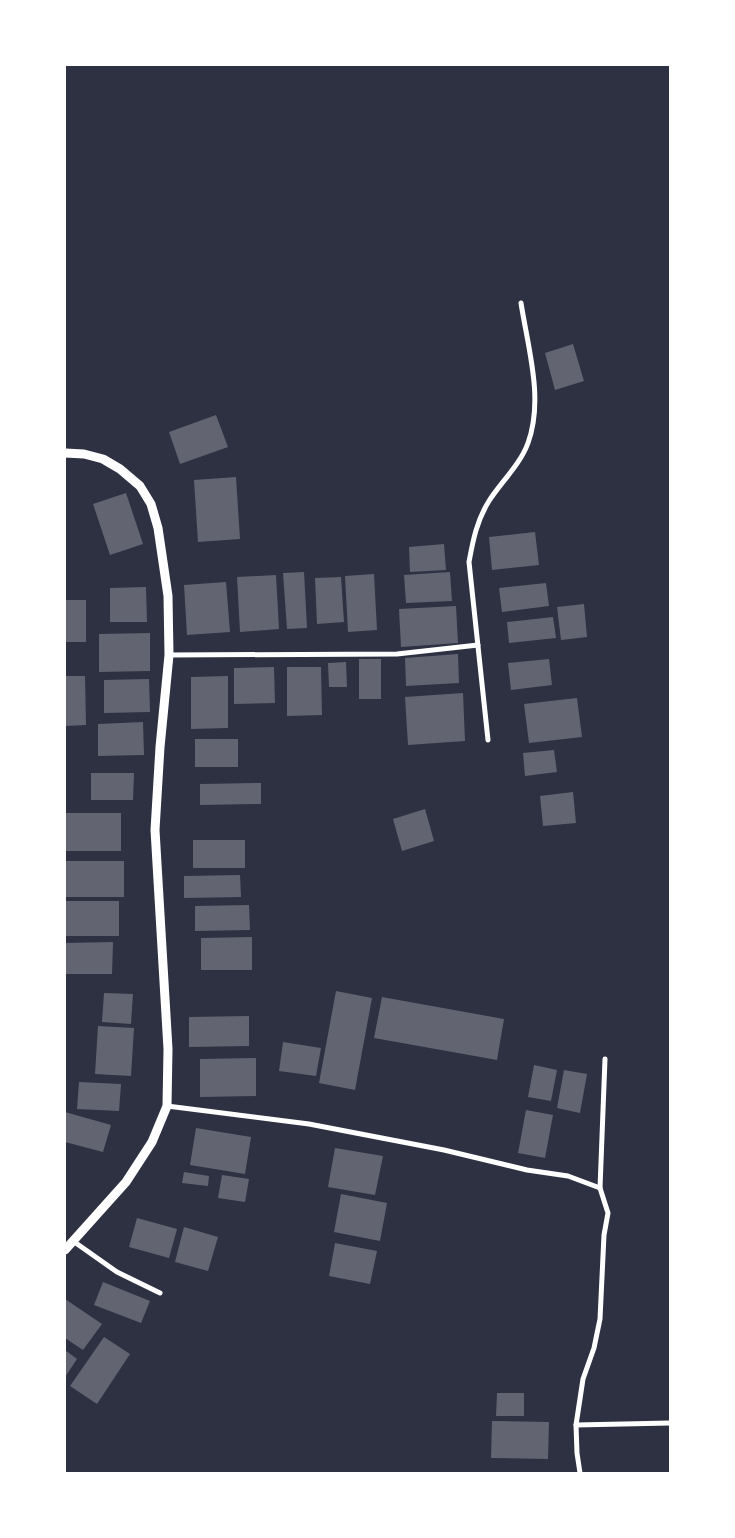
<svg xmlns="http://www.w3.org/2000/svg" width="735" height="1538" font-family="'Exo 2',sans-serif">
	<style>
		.building { fill: #626471 }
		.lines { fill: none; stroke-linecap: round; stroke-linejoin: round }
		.minor { stroke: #fff; stroke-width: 5 }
		.tertiary { stroke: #fff; stroke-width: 9 }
	</style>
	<rect width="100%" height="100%" fill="#2d3142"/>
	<g class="building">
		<path d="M573 344 584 381 555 390 545 353Z"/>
		<path d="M216 415 228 447 180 464 169 432Z"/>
		<path d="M236 477 240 539 198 542 194 480Z"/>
		<path d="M126 493 143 544 110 555 93 504Z"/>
		<path d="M535 532 539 565 492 570 489 537Z"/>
		<path d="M444 544 446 570 410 572 409 547Z"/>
		<path d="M304 572 307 628 287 629 283 573Z"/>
		<path d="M450 572 452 601 406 603 404 575Z"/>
		<path d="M374 574 377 630 348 632 345 576Z"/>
		<path d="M276 575 279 629 240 632 237 577Z"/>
		<path d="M341 577 344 622 317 624 315 578Z"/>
		<path d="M226 582 230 632 187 635 184 585Z"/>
		<path d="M546 583 549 606 502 612 499 588Z"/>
		<path d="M146 587 147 622H110V588Z"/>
		<rect x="65" y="600" width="21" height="42"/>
		<path d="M584 604 587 637 561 640 557 607Z"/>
		<path d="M456 606 458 643 401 647 399 609Z"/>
		<path d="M553 617 556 638 509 643 507 622Z"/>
		<path d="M150 633V671L99 672V634Z"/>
		<path d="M458 654 459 683 406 686 405 658Z"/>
		<rect x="359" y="659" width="22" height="40"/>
		<path d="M549 659 552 685 511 690 508 663Z"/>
		<path d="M346 662 347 687H329L328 663Z"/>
		<path d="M274 667 275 703 234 704V668Z"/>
		<path d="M287 667H321L322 715 287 716Z"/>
		<path d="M65 676H85L86 725 65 726Z"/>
		<path d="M228 676V728L191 729V677Z"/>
		<path d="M149 679 150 712 104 713V680Z"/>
		<path d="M463 693 465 741 408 745 405 697Z"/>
		<path d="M577 698 582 737 529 743 524 704Z"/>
		<path d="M143 722 144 755 98 756V724Z"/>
		<rect x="195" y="739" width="43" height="28"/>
		<path d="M554 750 557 772 525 776 523 753Z"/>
		<path d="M91 773H134L133 800H91Z"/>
		<path d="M261 783V804L200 805V784Z"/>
		<path d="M573 792 576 823 543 826 540 796Z"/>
		<path d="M425 809 434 841 402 851 393 819Z"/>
		<rect x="65" y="813" width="56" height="38"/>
		<rect x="193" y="840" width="52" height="28"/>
		<rect x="65" y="861" width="59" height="36"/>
		<path d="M240 875 241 897 184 898V876Z"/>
		<rect x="65" y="901" width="54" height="35"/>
		<path d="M249 905 250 930 195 931V906Z"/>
		<path d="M252 937V970H201V938Z"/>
		<path d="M113 942 112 974H65V943Z"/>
		<path d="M336 991 372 998 355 1090 319 1083Z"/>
		<path d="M104 993 133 994 131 1024 102 1022Z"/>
		<path d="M382 997 504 1019 497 1060 374 1038Z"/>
		<path d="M249 1016V1046L189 1047V1017Z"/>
		<path d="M98 1026 134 1028 131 1076 95 1074Z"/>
		<path d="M283 1042 321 1048 316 1076 279 1071Z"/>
		<path d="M256 1058V1096L200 1097V1059Z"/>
		<path d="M534 1065 557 1070 551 1101 528 1097Z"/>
		<path d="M564 1070 587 1074 580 1113 557 1108Z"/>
		<path d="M79 1082 121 1084 119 1111 77 1109Z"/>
		<path d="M526 1110 553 1115 545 1158 518 1153Z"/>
		<path d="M65 1112 111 1125 103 1152 65 1142Z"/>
		<path d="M196 1128 251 1137 245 1174 190 1165Z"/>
		<path d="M335 1148 383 1156 375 1195 328 1187Z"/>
		<path d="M184 1172 209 1176 208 1186 182 1183Z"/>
		<path d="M222 1175 249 1179 245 1202 218 1198Z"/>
		<path d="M341 1194 387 1203 380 1241 334 1232Z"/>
		<path d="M137 1218 177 1229 169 1258 129 1247Z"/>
		<path d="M184 1227 218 1237 208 1271 175 1262Z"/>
		<path d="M335 1243 377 1251 370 1284 329 1276Z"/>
		<path d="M103 1282 150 1301 141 1323 94 1305Z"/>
		<path d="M65 1299 102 1324 83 1350 65 1338Z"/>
		<path d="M104 1337 130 1354 97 1404 70 1386Z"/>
		<path d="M65 1350 77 1359 65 1377Z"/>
		<path d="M497 1393H524V1416H496Z"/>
		<path d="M492 1421 549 1422 548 1459 491 1458Z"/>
	</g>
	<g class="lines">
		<g class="minor">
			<path d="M169 655 397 654 478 645"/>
			<path d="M488 740 469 562C473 540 477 520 489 501 501 482 520 465 528 443 544 399 528 348 521 303"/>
			<path d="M167 1106 309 1124 444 1150 527 1170 568 1176 600 1188 608 1213 604 1235 600 1319 594 1348 583 1379 576 1425 577 1453 580 1473"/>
			<path d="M600 1188 605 1059"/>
			<path d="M73 1241 117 1272 160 1293"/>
			<path d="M576 1425 670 1423"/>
		</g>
		<path class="tertiary" d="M65 453 84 454 103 459 120 469 140 486 151 504 158 528 168 596 169 655 160 747 155 830 168 1049 167 1106 152 1142 126 1182 65 1250"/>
	</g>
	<rect width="735" height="1538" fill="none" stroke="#ffffff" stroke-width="132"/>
</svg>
